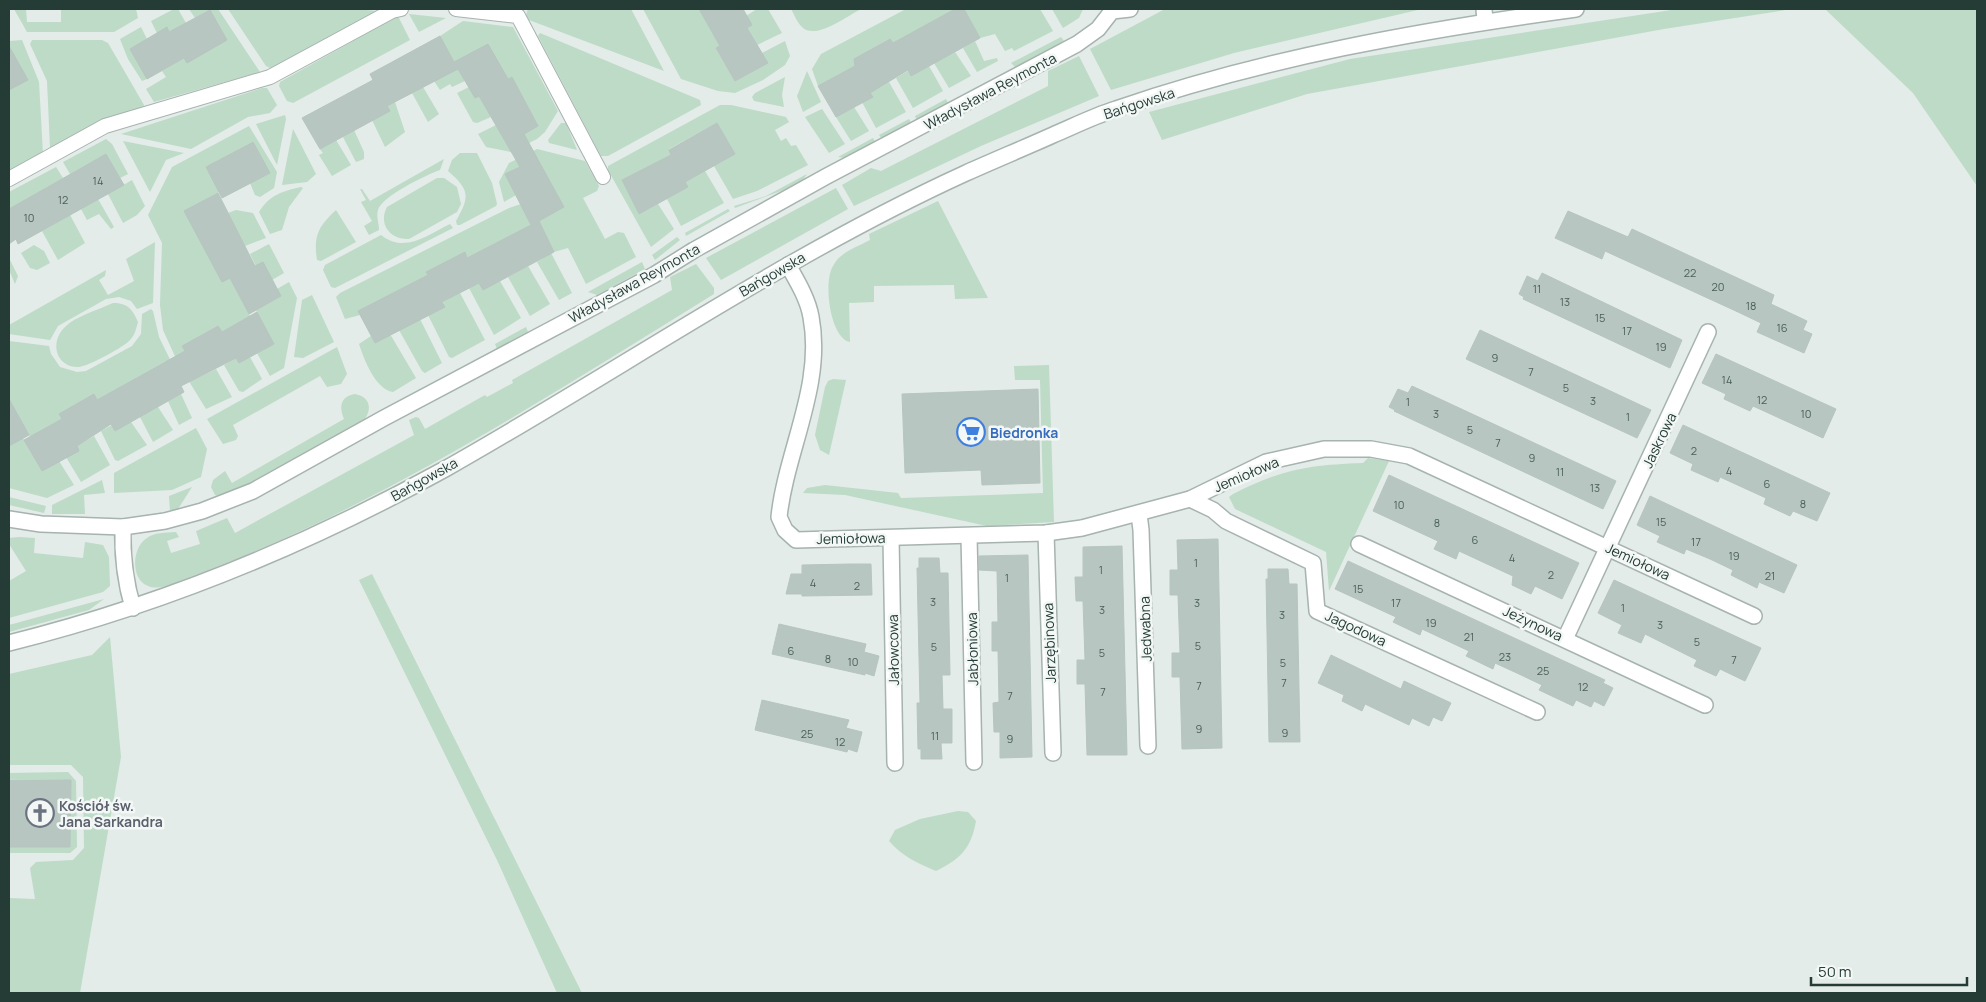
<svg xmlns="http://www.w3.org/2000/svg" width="1986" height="1002" font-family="Manrope,sans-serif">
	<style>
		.green { fill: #bddbc7 }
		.building { fill: #b8c6c1; stroke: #b6c5bf }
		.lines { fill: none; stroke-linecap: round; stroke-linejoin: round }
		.pedestrian-casing { stroke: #a6b3af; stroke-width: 16 }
		.minor-casing { stroke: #a6b3af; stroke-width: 18 }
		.tertiary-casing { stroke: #a6b3af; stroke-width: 18 }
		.pedestrian { stroke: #fff; stroke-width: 14 }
		.minor { stroke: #fff; stroke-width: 15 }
		.tertiary { stroke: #fff; stroke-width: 15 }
		.labels { text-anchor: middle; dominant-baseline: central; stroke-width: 5; stroke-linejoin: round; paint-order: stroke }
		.number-label { font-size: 11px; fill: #495e59 }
		.street-label { font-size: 14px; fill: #243b36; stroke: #f3f8f6 }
		.shop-label { font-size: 14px; font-weight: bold; fill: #366cbe; stroke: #f3f8f6; text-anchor: start }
		.worship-label { font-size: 14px; font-weight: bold; fill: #5b616d; stroke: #f3f8f6; text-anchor: start }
	</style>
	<rect width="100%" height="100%" fill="#e3ece8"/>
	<g class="green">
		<path d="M14 9H26L27 22H61V9H136L138 18 114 32H27Z"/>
		<path d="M174 9H178L186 23 169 32 166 28 157 33 151 21Z"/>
		<path d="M189 9H218L260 72 154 102 146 89 166 77 162 71 184 58 227 40 210 10 195 18Z"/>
		<path d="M228 9H354L378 11 272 69 266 66Z"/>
		<path d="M528 9H631L664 71 529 20 526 15Z"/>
		<path d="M643 9H699L720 46 716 49 735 81 768 63 762 53 785 41 790 56 785 65 763 80 735 93 718 91 681 79Z"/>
		<path d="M757 9H768L782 33 757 45 747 28 752 25 746 16Z"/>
		<path d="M791 9H861C847 16 814 42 801 26 797 22 794 14 791 9Z"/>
		<path d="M906 9H955L893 43 889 39 854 59 855 66 818 86 812 69 821 54Z"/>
		<path d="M964 9H1040L1053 31 1014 51 1012 48 1005 51 995 34 980 38Z"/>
		<path d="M1052 9H1083L1079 18 1063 28Z"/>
		<path d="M1165 9H1422L1234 53 1111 90 1090 49Z"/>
		<path d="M1678 9H1792L1664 29 1307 94 1162 140 1149 112 1350 59Z"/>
		<path d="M1825 9H1977V186L1913 93Z"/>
		<path d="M409 14 446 18 419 32Z"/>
		<path d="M396 17 399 18 410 40 293 103 287 101 279 86 280 82Z"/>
		<path d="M463 21 513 27 558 111 545 132 537 139 511 152 486 147 478 134 496 125 507 143 538 126 512 77 508 79 454 62 440 36Z"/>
		<path d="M141 27 147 39 131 49 147 79 142 81 128 59 120 39Z"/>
		<path d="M540 33 700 100 701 105 608 156H601L538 36Z"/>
		<path d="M1061 37 1064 41 1015 67 1011 63Z"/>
		<path d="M22 40 39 82 43 154 9 173V90L28 80 9 49V41Z"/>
		<path d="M32 40H102L108 43 144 105 143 109 54 148H50L47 81 30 44Z"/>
		<path d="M975 41 984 61 997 58 998 61 977 72 963 48Z"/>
		<path d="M955 52 971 76 949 88 934 63Z"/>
		<path d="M1079 56 1099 96 981 146 854 206 842 185 871 168 881 171 1048 86V71Z"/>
		<path d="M929 66 943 91 913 108 896 78 908 71 911 76Z"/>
		<path d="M458 68 465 81 452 87 450 84 440 90 434 81Z"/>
		<path d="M807 71 821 102 803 112 797 96Z"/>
		<path d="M785 77 782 95 784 107 754 101 752 97 755 93Z"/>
		<path d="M889 82 906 112 876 128 862 102 872 97 870 93Z"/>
		<path d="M423 87 439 114 428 122 412 93Z"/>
		<path d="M469 87 475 97 479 96 491 117 477 123 473 122 457 93Z"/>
		<path d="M262 88H267L277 105 270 113 248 117 191 149 121 134Z"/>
		<path d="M946 99 948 103 917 121 915 116Z"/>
		<path d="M395 102 405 132 385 147 372 120 387 106Z"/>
		<path d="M720 105H731L786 117 789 122 775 130 781 141 786 138 791 146 796 145 808 165 757 191 733 199 714 166 735 154 717 123 669 149 671 155 622 180 639 214 658 204 674 229 651 247 608 170V166Z"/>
		<path d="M854 107 869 131 851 141 836 117Z"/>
		<path d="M822 109 845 144 829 153 805 117Z"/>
		<path d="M285 115 286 119 277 165 256 124Z"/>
		<path d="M909 119 912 124 882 139 879 135Z"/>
		<path d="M561 123H566L577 150 549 143 548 140Z"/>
		<path d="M249 126 277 172 274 188 260 197 255 195 250 183 269 173 252 142 206 167 219 192 185 211 230 278 250 316 222 332 217 326 182 346 199 377 216 369 232 397 206 409 179 365 163 330 160 305 162 243 148 215 172 167Z"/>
		<path d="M293 129 316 174 307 182 282 185Z"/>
		<path d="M354 130 364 152V159L356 162 343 137Z"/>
		<path d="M873 138 876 143 846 158 838 157Z"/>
		<path d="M106 139 112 144 128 174 120 178 106 154 70 174 63 162Z"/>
		<path d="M336 140 351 165 332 176 319 155 323 153 320 149Z"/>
		<path d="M123 141 184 153 166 160 150 192Z"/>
		<path d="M537 149 585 161 599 186 597 191 583 198 605 239 618 232 624 233 636 257 586 284 568 248 554 252 539 221 564 207 538 159 516 195 504 202 499 182 509 163Z"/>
		<path d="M460 153H477L492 183 497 204 496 206 460 225H457L456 221C470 197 470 190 448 171L452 160Z"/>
		<path d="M444 159 440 170C426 175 382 196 378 210 376 217 379 223 379 230L369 235 364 226 372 221 361 202 366 200 360 189H362L370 201Z"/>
		<path d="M56 167 63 178 9 209V192Z"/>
		<path d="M705 171 724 203 681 226 667 199 688 187 685 182Z"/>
		<path d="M807 174 800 184 735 208 734 206 766 196Z"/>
		<path d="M437 178H444L457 187 461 204 457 212 409 239C390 240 378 224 387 207Z"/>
		<path d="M132 180 145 206 137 215 123 223 108 194Z"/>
		<path d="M301 187 303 188 289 207 282 230 270 234 259 212C269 195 283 191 301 187Z"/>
		<path d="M836 188 848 209 721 280 706 258Z"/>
		<path d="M98 199 114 227 111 229 99 214 87 220 81 209Z"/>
		<path d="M938 201 988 298 955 299 954 285 874 286V302L849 303 850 342C830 338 823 282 833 266 840 252 857 247 870 240L869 234Z"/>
		<path d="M521 204 531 225 467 258 465 253 426 272 428 275 358 311 360 315 345 319 336 297 340 293 509 208Z"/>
		<path d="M728 209 730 211 686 236 685 233Z"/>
		<path d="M236 210 253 213 266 238 245 246 228 213Z"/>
		<path d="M336 210 356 242 321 261 317 260C313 235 319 226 336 210Z"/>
		<path d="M70 215 85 243 58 260 42 231Z"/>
		<path d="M450 224 453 228 335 288 331 287 323 270 325 265 381 235C405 254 427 235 450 224Z"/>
		<path d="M677 237 680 240 655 260 652 255Z"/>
		<path d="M155 242 153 303 137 309 131 301 119 297 106 299 58 326 50 340 9 334V325L106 270 105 276 99 280 108 295 134 281 126 259Z"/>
		<path d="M269 244 284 273 272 280 256 266 250 254Z"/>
		<path d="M34 245 44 251 50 263 37 270 30 268 21 253Z"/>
		<path d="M551 253 572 293 559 300 537 262Z"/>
		<path d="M9 258 18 276 15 284 9 270Z"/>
		<path d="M642 262 645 269 597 295 588 292Z"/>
		<path d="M696 264 714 288V294C545 398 375 510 187 578 176 582 160 591 148 586 130 579 132 547 147 538 155 532 165 533 176 532L179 537 167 541 171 553 200 544 196 531 227 518 235 533 414 435 409 420 416 417 419 418 425 429 485 395 487 397 513 383 512 380 672 290 670 277Z"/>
		<path d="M528 266 550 304 530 316 508 277Z"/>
		<path d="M500 281 521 318 494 335 469 288 479 283Z"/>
		<path d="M289 282 297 298 284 368 270 376 257 353 274 344 256 310 281 296 277 289Z"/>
		<path d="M460 293 485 340 452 358 449 357 428 315 445 307 443 302Z"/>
		<path d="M312 295 334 342 303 358 294 357 302 300Z"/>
		<path d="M113 303C128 303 133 310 138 322 136 329 135 335 130 340 124 347 89 366 79 367 56 368 49 342 65 327 76 316 98 310 113 303Z"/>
		<path d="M151 309 153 311 159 337 182 384H180L166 361 97 400 94 394 60 414 62 419 30 437 9 399V341L49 346 51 354 60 367 77 372 86 371 132 346 141 334 142 314Z"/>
		<path d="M420 319 442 363 425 373 422 371 399 330Z"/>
		<path d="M526 327 528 332 497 349 495 344Z"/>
		<path d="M390 334 416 378 393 392C375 389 364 359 359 344L371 336 375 343Z"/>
		<path d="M337 347 347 374 341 384 327 387 320 376 233 425 238 436 236 440 223 444 207 419Z"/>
		<path d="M250 357 262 379 243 392 239 391 224 365 236 358 239 363Z"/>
		<path d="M1049 365 1054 522 987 526 845 495 803 493 807 488 825 485 898 493 901 498 1043 493 1040 380H1015L1014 366Z"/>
		<path d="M833 379 846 380 829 455 820 450 815 435 825 387 828 381Z"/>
		<path d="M181 394 192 418 179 425 168 401Z"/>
		<path d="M355 394C375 398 371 416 358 426L224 497 215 495 211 487 213 480 225 471 232 483 344 419C339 408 340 396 355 394Z"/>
		<path d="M158 407 173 430 153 442 140 417Z"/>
		<path d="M131 422 147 445 118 461 115 460 101 431 112 425 115 431Z"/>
		<path d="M196 428 207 449 201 477 172 490 114 493V473Z"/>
		<path d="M94 436 110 465 81 482 66 457 77 446Z"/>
		<path d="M23 438 41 470 59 461 74 485 47 498 9 488V446Z"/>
		<path d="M1368 458 1389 461 1329 591 1326 552 1235 509 1229 497 1233 494C1282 469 1309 465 1363 463Z"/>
		<path d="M102 480 105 493 84 495 85 514H52V505Z"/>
		<path d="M192 487 178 509 170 511 169 496Z"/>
		<path d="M9 497 46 506 44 513 9 505Z"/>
		<path d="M19 537 35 538 34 553 83 558 85 542 103 545 109 557 110 586 103 592 9 618V581L26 571 9 544V538Z"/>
		<path d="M372 574 582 993H557L497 860 359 580Z"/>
		<path d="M104 599 89 610 9 632V625Z"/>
		<path d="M110 637 121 757 80 993H9V898L35 899 30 868 36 862 73 860 84 848 83 777 71 765H9V674L92 655Z"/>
		<path d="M68 772 76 781 77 847 70 853H9V847H70L71 780 9 779V773Z"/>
		<path d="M958 811 968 812 976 821C971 849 960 859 936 871 917 863 902 856 889 841L895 830 920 819Z"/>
	</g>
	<g class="building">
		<path d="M699 9H743L752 25 747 28 768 63 735 81 716 48 720 46Z"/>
		<path d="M955 9H964L980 38 911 76 908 70 870 93 873 97 836 117 818 86 855 66 854 59 890 39 893 43Z"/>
		<path d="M210 10 227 40 187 63 184 58 147 79 130 49 167 27 169 32Z"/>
		<path d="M440 36 454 62 488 44 508 79 512 77 538 126 524 134 564 207 539 221 554 252 483 290 479 283 442 302 445 307 375 343 358 311 428 275 426 272 465 252 467 258 531 225 505 174 520 167 479 96 475 98 458 69 387 106 390 111 320 149 302 118 373 80 370 74Z"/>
		<path d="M9 46 28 80 9 90Z"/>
		<path d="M717 123 735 154 685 182 688 187 639 214 622 180 671 155 669 150Z"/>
		<path d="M253 142 270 173 222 198 206 167Z"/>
		<path d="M106 154 124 185 18 244 16 239 9 244V209Z"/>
		<path d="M218 193 255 266 263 262 281 296 249 314 230 278 222 282 184 211Z"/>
		<path d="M1568 211 1628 237 1632 229 1774 295 1771 304 1807 321 1803 330 1812 334 1804 353 1757 332 1761 323 1738 312 1605 251 1602 259 1555 238Z"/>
		<path d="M1542 273 1682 340 1670 368 1523 299 1524 297 1519 294 1527 276 1538 281Z"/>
		<path d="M257 312 274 344 239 363 236 358 181 386 184 392 115 431 111 424 77 446 79 451 42 471 24 440 62 419 59 414 94 394 97 400 185 351 182 346 218 326 222 332Z"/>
		<path d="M1480 330 1651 410 1637 438 1466 359Z"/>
		<path d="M1716 354 1836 409 1823 438 1753 406 1750 411 1724 399 1726 394 1702 383Z"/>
		<path d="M1412 386 1616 481 1603 509 1394 411 1395 410 1389 407 1398 389 1408 393Z"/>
		<path d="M1038 389 1040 483 982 485 981 470 905 473 902 394Z"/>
		<path d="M9 399 29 435 9 446Z"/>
		<path d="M1683 425 1830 493 1817 521 1793 511 1790 516 1764 504 1766 498 1720 477 1718 482 1691 470 1693 464 1670 453Z"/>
		<path d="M1389 475 1579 563 1562 599 1535 586 1531 594 1512 585 1513 576 1459 551 1456 559 1434 549 1438 541 1373 511Z"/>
		<path d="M1650 496 1797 565 1784 593 1759 582 1757 588 1731 575 1733 570 1710 559 1686 549 1684 554 1657 542 1660 536 1637 525Z"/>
		<path d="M1218 539 1222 748 1182 749 1180 677H1172V653H1180L1178 595H1170V570H1178L1177 540Z"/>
		<path d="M1122 546 1127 755H1087L1085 684H1077V660H1085L1083 601H1076L1075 577H1083V547Z"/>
		<path d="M1028 555 1032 757 1000 758V732H994L993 703 999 702 998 651H992V622H998L997 571 979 570V556Z"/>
		<path d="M919 558H939L940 573H948L950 675H942L943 709H952V743H941L942 759H921V749H918L917 703H920L917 568H919Z"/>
		<path d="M1348 561 1605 680 1603 683 1613 688 1604 706 1594 701 1591 707 1576 700 1573 706 1539 690 1542 685 1519 674 1495 663 1493 669 1466 656 1469 651 1422 629 1420 635 1393 622 1396 617 1335 589Z"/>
		<path d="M851 564H871L872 595 802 596V594H786L791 574H802V565Z"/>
		<path d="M1268 569H1288L1289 584H1297L1300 742H1269L1266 579H1268Z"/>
		<path d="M1614 580 1761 648 1745 681 1720 669 1716 676 1694 666 1697 660 1645 634 1641 643 1618 633 1622 625 1598 613Z"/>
		<path d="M779 624 866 644 864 652 879 656 874 676 865 673V675L772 654Z"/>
		<path d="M1331 655 1401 689 1404 681 1451 703 1442 721 1433 717 1429 726 1412 718 1409 725 1365 704 1362 711 1342 701 1344 695 1318 683Z"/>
		<path d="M762 700 849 720 846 728 862 732 857 752 848 749 847 752 755 730Z"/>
		<path d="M9 780H71L70 847H9Z"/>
	</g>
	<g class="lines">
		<defs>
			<g id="pedestrian">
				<path d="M456 9 518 16 603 177"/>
				<path d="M9 179 105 126 270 77 392 11 401 9"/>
			</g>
			<g id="minor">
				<path d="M1484 9 1485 21"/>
				<path d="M788 265C797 281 808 299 811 317 824 385 786 451 779 517L785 530 796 540 1046 533 1082 528 1190 499 1266 462 1324 449H1371L1409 456 1754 616"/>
				<path d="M1190 499 1213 510 1226 521 1313 563 1317 611 1537 712"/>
				<path d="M1139 514 1141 530 1148 746"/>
				<path d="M9 519 41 524 123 527C122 555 125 581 133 608"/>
				<path d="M123 527 165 521 202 511 253 491 384 418 654 275 694 250 827 176 1077 44 1098 29 1112 11 1130 9"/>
				<path d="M1046 533 1053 753"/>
				<path d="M969 536 974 762"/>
				<path d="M891 538 895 763"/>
				<path d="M1359 544 1705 705"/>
				<path d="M1565 639 1708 332"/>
			</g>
			<path id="tertiary" d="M9 643C162 605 307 545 445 469 619 371 784 256 966 173 995 160 1024 148 1053 135 1074 126 1094 116 1116 109 1264 58 1421 30 1576 9"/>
		</defs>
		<use href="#pedestrian" class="pedestrian-casing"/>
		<use href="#minor" class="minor-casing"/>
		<use href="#tertiary" class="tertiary-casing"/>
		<use href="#pedestrian" class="pedestrian"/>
		<use href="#minor" class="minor"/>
		<use href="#tertiary" class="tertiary"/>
	</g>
	<defs>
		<symbol id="supermarket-ring" viewBox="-11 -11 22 22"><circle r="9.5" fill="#f3f8f6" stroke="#3f7fe0" stroke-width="1.5"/><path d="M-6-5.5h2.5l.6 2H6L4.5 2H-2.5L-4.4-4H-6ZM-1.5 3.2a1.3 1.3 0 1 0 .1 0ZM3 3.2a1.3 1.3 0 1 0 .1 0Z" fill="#3f7fe0"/></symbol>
		<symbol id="church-ring" viewBox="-11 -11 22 22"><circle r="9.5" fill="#f3f8f6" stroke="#6b7280" stroke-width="1.5"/><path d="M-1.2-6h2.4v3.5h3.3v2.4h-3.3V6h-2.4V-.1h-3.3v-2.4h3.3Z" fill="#6b7280"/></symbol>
	</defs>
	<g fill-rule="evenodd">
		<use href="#supermarket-ring" x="955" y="416" width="32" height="32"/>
		<use href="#church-ring" x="24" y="797" width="32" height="32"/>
	</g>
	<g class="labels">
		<g class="number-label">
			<text x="98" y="180">14</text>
			<text x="63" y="199">12</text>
			<text x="29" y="217">10</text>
			<text x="1690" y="272">22</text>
			<text x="1718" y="286">20</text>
			<text x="1537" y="288">11</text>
			<text x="1565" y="301">13</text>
			<text x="1751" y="305">18</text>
			<text x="1600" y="317">15</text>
			<text x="1782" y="327">16</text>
			<text x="1627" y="330">17</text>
			<text x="1661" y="346">19</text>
			<text x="1495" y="357">9</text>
			<text x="1531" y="371">7</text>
			<text x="1727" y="379">14</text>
			<text x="1566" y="387">5</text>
			<text x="1762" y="399">12</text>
			<text x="1593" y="400">3</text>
			<text x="1408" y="401">1</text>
			<text x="1436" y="413">3</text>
			<text x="1806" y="413">10</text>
			<text x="1628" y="416">1</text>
			<text x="1470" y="429">5</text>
			<text x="1498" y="442">7</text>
			<text x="1694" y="450">2</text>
			<text x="1532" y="457">9</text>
			<text x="1729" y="470">4</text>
			<text x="1560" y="471">11</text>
			<text x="1767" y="483">6</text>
			<text x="1595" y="487">13</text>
			<text x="1803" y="503">8</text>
			<text x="1399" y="504">10</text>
			<text x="1661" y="521">15</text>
			<text x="1437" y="522">8</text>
			<text x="1475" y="539">6</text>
			<text x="1696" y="541">17</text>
			<text x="1734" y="555">19</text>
			<text x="1512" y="557">4</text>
			<text x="1196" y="562">1</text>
			<text x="1101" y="569">1</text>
			<text x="1551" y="574">2</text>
			<text x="1770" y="575">21</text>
			<text x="1007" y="577">1</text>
			<text x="813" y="582">4</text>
			<text x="857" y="585">2</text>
			<text x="1358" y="588">15</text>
			<text x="933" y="601">3</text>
			<text x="1197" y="602">3</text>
			<text x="1396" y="602">17</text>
			<text x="1623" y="607">1</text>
			<text x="1102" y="609">3</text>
			<text x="1282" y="614">3</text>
			<text x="1431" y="622">19</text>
			<text x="1660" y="624">3</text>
			<text x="1469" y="636">21</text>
			<text x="1697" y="641">5</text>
			<text x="1198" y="645">5</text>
			<text x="934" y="646">5</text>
			<text x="791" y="650">6</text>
			<text x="1102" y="652">5</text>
			<text x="1505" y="656">23</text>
			<text x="828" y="658">8</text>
			<text x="1734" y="659">7</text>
			<text x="853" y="661">10</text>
			<text x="1283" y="662">5</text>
			<text x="1543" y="670">25</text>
			<text x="1284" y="682">7</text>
			<text x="1199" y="685">7</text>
			<text x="1583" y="686">12</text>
			<text x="1103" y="691">7</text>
			<text x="1010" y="695">7</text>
			<text x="1199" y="728">9</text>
			<text x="1285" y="732">9</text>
			<text x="807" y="733">25</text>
			<text x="935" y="735">11</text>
			<text x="1010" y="738">9</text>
			<text x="840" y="741">12</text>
		</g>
		<g class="street-label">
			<text transform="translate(990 91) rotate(-28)">Władysława Reymonta</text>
			<text transform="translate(1139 103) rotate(-18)">Bańgowska</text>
			<text transform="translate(772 274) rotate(-30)">Bańgowska</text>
			<text transform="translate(634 283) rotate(-29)">Władysława Reymonta</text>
			<text transform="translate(1659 440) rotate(-64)">Jaskrowa</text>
			<text transform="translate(1246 474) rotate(-23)">Jemiołowa</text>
			<text transform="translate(424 479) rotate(-29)">Bańgowska</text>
			<text transform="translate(851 538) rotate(-1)">Jemiołowa</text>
			<text transform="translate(1638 561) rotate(25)">Jemiołowa</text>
			<text transform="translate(1533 623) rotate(25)">Jeżynowa</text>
			<text transform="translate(1356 628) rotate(25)">Jagodowa</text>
			<text transform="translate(1145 629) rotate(-92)">Jedwabna</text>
			<text transform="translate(1049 643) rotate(-92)">Jarzębinowa</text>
			<text transform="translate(972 649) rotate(-91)">Jabłoniowa</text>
			<text transform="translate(893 650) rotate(-91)">Jałowcowa</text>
		</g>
		<g class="shop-label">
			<text x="990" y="432">Biedronka</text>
		</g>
		<g class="worship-label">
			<text x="59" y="805">Kościół św.<tspan x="59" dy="16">Jana Sarkandra</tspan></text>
		</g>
	</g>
	<rect width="1986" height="1002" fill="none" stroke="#243b36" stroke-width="20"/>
	<path d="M1811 977v8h156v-8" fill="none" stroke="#243b36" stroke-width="2.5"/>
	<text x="1818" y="977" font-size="15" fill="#243b36" stroke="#f3f8f6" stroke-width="4" paint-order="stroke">50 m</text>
</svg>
